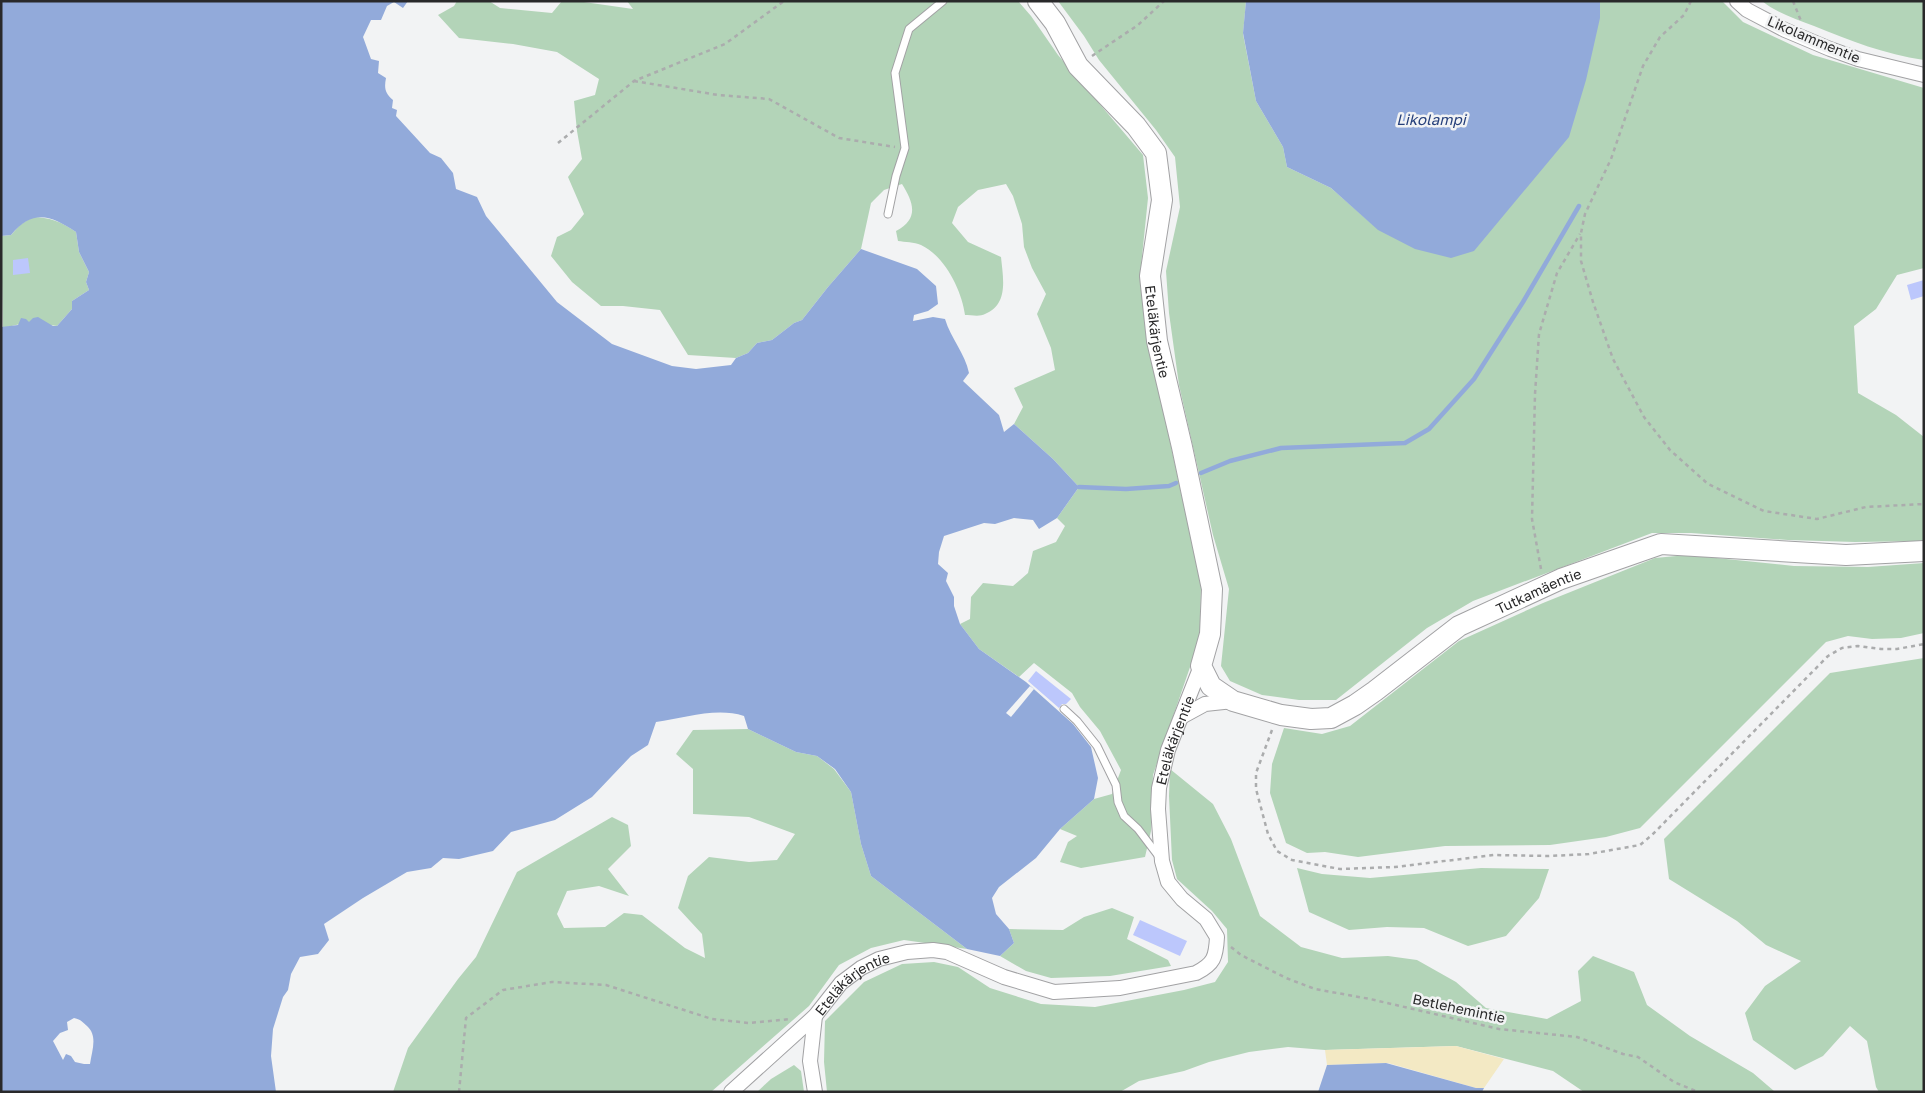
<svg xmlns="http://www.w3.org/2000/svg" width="1925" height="1093" font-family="'Golos Text',sans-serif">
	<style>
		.green { fill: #b3d4b8 }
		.sand { fill: #f3e9c4 }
		.water { fill: #92aada; fill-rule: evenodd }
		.pier { fill: #f2f3f4 }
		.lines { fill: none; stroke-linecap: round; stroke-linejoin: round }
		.stream { stroke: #92aada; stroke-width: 4.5 }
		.building { fill: #bcc7fc }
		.lane-casing { stroke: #a2a2a4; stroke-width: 9 }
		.street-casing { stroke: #a2a2a4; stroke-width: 16 }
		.secondary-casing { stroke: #a2a2a4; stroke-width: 22 }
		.path { stroke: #abacad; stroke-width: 2.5; stroke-dasharray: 4 4; stroke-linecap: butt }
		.lane { stroke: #fff; stroke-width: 7 }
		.street { stroke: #fff; stroke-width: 14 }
		.secondary { stroke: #fff; stroke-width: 20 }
		.labels { text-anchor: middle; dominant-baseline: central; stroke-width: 5; stroke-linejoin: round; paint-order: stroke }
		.street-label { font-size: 14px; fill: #29292a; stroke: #f2f3f4 }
		.water-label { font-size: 15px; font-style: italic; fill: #253f7a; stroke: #f2f3f4 }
	</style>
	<rect width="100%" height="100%" fill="#f2f3f4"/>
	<g class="green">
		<path d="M457 1H489L500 8 552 13 562 1H577L633 9 627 1H1018L1031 16 1058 55 1143 155 1148 198 1140 276 1150 349 1201 585 1200 638 1153 775 1151 831 1145 857 1081 868 1060 862 1068 842 1077 836 1060 829 1094 799 1112 794 1121 770 1100 731 1080 707 1072 693 1034 663 1019 677 979 649 960 624 970 619 971 597 983 583 1013 586 1028 573 1033 551 1056 542 1065 526 1057 518 1079 487 1053 459 1014 424 1023 407 1014 388 1055 370 1051 348 1037 314 1046 294 1032 268 1024 247 1022 224 1013 196 1006 184 978 190 958 207 952 223 968 242 1001 257C1003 278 1009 304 985 314 980 317 971 315 965 315 962 291 945 256 921 245 914 242 905 242 898 241L896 231C919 219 914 203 902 184L884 190 871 203 861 249 828 287 802 320 794 323 772 340 757 343 748 353 736 358 688 355 660 310 623 306H601L572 282 551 256 557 237 571 230 584 214 568 177 582 159 577 131 574 101 595 95 599 79 557 52 513 44 459 38 438 15 454 6Z"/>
		<path d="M1058 1H1246L1243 34 1256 101 1283 147 1287 167 1331 188 1372 224 1508 1H1722L1743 22 1813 55 1924 88V268L1897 275 1876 309 1854 326 1858 393 1896 415 1924 437V541L1855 542 1788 540 1691 533H1652L1473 601 1427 628 1336 700H1299L1262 695 1230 681 1221 666 1229 589 1213 535 1179 385 1169 313 1166 271 1180 207 1175 157 1156 130 1099 60 1084 36Z"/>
		<path d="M1762 1H1924V60C1884 54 1851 41 1814 26 1795 19 1777 13 1762 1Z"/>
		<path d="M32 217C49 217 62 222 76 232L79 252 89 272 86 282 89 290 72 301V309L57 326 29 322 3 328 1 236 11 235 20 225Z"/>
		<path d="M1687 555 1794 566 1868 567 1924 563V633L1901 638 1872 639 1848 636 1826 642 1640 828 1606 837 1550 845 1445 846 1358 857 1325 852 1307 853 1286 843 1270 793 1272 764 1284 728 1322 734 1350 726 1459 641 1543 603 1655 558Z"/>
		<path d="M1924 658V1092H1879L1876 1087 1867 1041 1850 1026 1823 1056 1795 1070 1753 1040 1745 1013 1765 986 1801 961 1766 945 1737 921 1669 879 1664 839 1830 673Z"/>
		<path d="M748 729 796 752 817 756 834 769 851 792 861 844 871 876 967 949 904 940 871 948 839 965 809 1006 711 1092H393L408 1048 458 979 476 957 517 872 612 817 628 825 631 846 608 869 629 896 599 886 567 891 557 914 564 928 605 927 624 913 642 915 685 948 705 958 702 934 678 908 688 876 709 857 749 862 777 860 795 834 749 817 693 814V769L676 754 693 730Z"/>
		<path d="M1170 769 1213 804 1231 839 1260 916 1301 947 1342 958 1388 956 1417 960 1456 982 1486 1008 1547 1019 1581 1001 1578 971 1593 956 1634 972 1647 1005 1690 1036 1753 1073 1774 1091 1584 1092 1553 1071 1456 1046 1325 1050 1288 1047 1249 1052 1209 1062 1184 1071 1139 1081 1120 1092H827L824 1062 825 1021 864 982 902 964 934 962 958 967 990 988 1041 1004 1095 1007 1184 990 1215 982 1228 962 1227 929 1212 911 1177 879 1172 860 1169 796Z"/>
		<path d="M1297 868 1322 874 1370 878 1481 868 1549 869 1539 898 1506 936 1468 946 1424 928 1387 927 1349 930 1309 912Z"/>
		<path d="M1112 908 1134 917 1127 939 1168 960 1171 966 1110 976 1051 978 1026 971 1000 956 1014 943 1009 929 1063 930 1084 917Z"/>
		<path d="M794 1065 801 1071 804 1092H757L771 1079Z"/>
	</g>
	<path class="sand" d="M1456 1046 1504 1059 1484 1088H1476L1388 1063 1327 1065 1325 1050Z"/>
	<g class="water">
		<path d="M1 1H408L403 8 394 2 387 6 381 20H371L363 37 371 59 379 61 378 73 386 78C384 88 385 93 393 100L392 108 397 110 396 116 430 153 441 158 453 173 456 189 477 197 486 216 557 302 612 344 672 366 696 369 731 365 736 358 748 353 757 343 772 340 794 323 802 320 828 287 861 249 917 269 936 286 938 304 928 311 914 315 913 321 933 317 945 319C951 339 965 353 969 373L963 381 999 415 1004 432 1014 424 1053 459 1079 487 1057 518 1039 529 1033 520 1014 518 995 524 984 523 944 536 939 552 938 564 948 573 946 581 954 597V606L960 624 979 649 1026 682 1073 724 1091 747 1098 778 1094 799 1060 829 1036 858 999 887 992 898 996 914 1009 929 1014 943 1000 956 967 949 871 876 861 844 851 792 835 769 817 756 796 752 748 729 744 716C716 707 685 718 656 722L648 745 631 756 592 797 555 820 511 832 493 851 459 859 443 858 431 868 407 872 363 898 324 924 329 940 318 954 300 957 291 974 288 990 283 997 273 1029 271 1056 276 1092H1V327L18 325 21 318 26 319 29 322 33 318 38 317 53 326H57L72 309V301L89 290 86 282 89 272 79 252 76 232C50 215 33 209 11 235L1 236ZM74 1018C82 1020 82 1022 87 1026 98 1036 92 1050 90 1064H84L75 1062 71 1056 66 1054 63 1060 53 1041 60 1033 68 1030 67 1022Z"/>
		<path d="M1246 1H1600V18L1586 80 1569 137 1474 251 1451 258 1415 249 1378 230 1331 188 1287 167 1283 147 1256 101 1243 33Z"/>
		<path d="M1386 1063 1476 1088H1484L1482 1092H1318L1327 1065Z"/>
	</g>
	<path class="pier" d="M1030 686 1034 689 1011 717 1006 713Z"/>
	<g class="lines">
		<g class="stream">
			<path d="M1201 473 1230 461 1281 448 1405 443 1429 429 1474 379 1523 302 1579 206"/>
			<path d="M1079 487 1126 489 1169 486 1176 483"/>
		</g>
	</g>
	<g class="building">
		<path d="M28 258 30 273 13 275V260Z"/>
		<path d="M1924 280V296L1911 300 1907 285Z"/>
		<path d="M1036 671 1071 699 1066 704H1062L1059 708 1028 681Z"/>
		<path d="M1140 920 1187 941 1180 956 1133 935Z"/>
	</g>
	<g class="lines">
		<defs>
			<g id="lane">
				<path d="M888 214 896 176 905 148 895 73 909 29 943 1"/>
				<path d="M1064 709 1077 721 1097 746 1116 785 1118 802 1124 816 1138 829 1160 858"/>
			</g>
			<g id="street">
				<path d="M1737 1 1747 10 1785 30 1830 49 1858 59 1924 75"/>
				<path d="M1183 716 1205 704 1233 701"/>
				<path id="s1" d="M731 1092 815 1016 841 983 861 968 879 959 907 952 933 950 947 952 1004 977 1054 992 1120 988 1196 973C1214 964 1216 957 1217 937L1206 919 1182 899 1168 882 1162 861 1158 809 1159 788 1168 750 1201 666"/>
				<path d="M815 1092 810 1061 815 1016"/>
			</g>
			<g id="secondary">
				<path id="s2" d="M1038 1 1055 23 1078 66 1136 126 1156 153 1162 200 1150 276 1157 341 1182 447 1212 589 1210 634 1201 666 1211 686 1233 701 1281 715 1311 719 1331 718 1355 705 1375 691 1459 626 1561 579 1661 544 1846 555 1924 551"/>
			</g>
		</defs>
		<use href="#lane" class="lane-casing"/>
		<use href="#street" class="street-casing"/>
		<use href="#secondary" class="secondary-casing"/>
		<g class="path">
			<path d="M1691 1 1684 15 1660 37 1643 66 1611 159 1585 214 1581 233V261L1593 302 1613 359 1644 417 1670 450 1708 484 1764 511 1817 519 1866 507 1924 504"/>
			<path d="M1793 1 1801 21"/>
			<path d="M1092 56 1138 25 1164 1"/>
			<path d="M634 81 718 95 769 99 839 138 895 147"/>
			<path d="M558 143 634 81 725 44 784 1"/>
			<path d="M1541 569 1532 519 1535 394 1539 334 1557 273 1580 234"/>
			<path d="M1272 730 1256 773V789L1268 834 1277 851 1292 860 1340 869 1395 867 1494 855 1549 856 1589 854 1640 845 1652 835 1828 656 1842 648 1858 646 1881 649H1897L1924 644"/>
			<path d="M1231 947 1241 955 1286 978 1315 989 1370 999 1499 1029 1577 1037 1623 1054 1638 1057 1674 1082 1698 1092"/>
			<path d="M459 1092 466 1018 503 990 552 982 606 985 712 1019 749 1023 791 1019"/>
		</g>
		<use href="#lane" class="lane"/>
		<use href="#street" class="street"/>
		<use href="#secondary" class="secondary"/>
	</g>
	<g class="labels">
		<g class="street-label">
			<text transform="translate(1814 39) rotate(23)">Likolammentie</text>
			<text stroke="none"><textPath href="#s2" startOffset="374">Eteläkärjentie</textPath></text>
			<text stroke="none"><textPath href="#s2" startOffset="1110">Tutkamäentie</textPath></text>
			<text stroke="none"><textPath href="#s1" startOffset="792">Eteläkärjentie</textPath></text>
			<text stroke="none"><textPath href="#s1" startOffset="164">Eteläkärjentie</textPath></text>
			<text transform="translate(1459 1008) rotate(12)">Betlehemintie</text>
		</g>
		<g class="water-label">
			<text x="1431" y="119">Likolampi</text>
		</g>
	</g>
	<rect width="1925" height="1093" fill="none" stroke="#29292a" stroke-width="5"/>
</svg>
